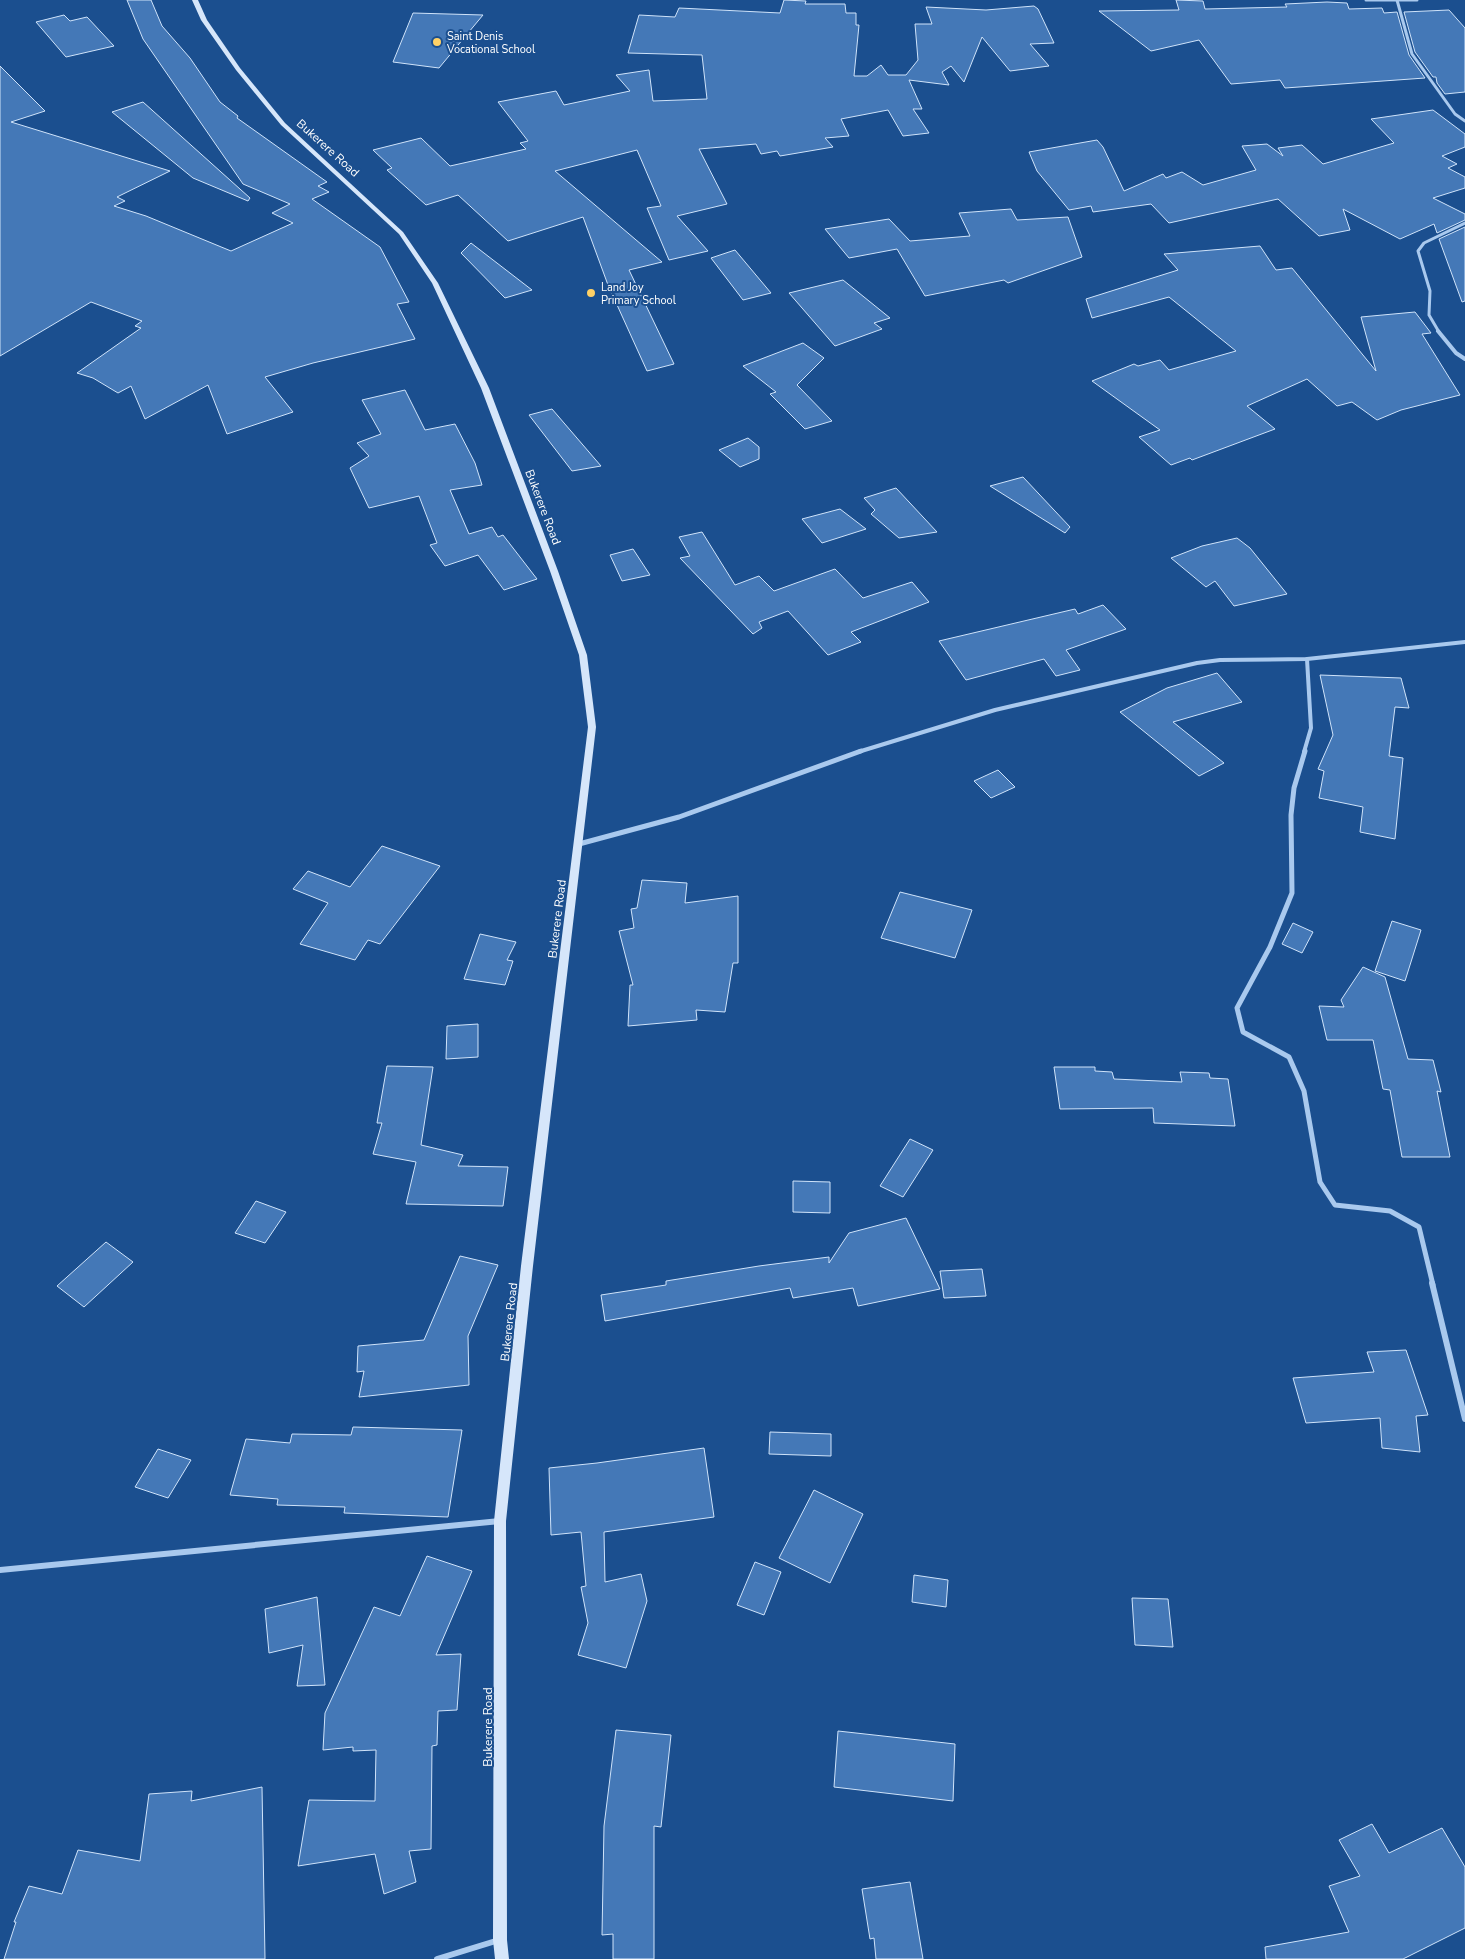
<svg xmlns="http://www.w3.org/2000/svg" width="1465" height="1959" font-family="'Nunito Sans',sans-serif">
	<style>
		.building { fill: #4478b7; stroke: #cfe3fa }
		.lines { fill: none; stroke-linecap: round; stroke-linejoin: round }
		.street-far3 { stroke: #a9c9ee; stroke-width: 3 }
		.street-far2 { stroke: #a9c9ee; stroke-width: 4 }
		.street-far1 { stroke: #a9c9ee; stroke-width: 5 }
		.street { stroke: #a9c9ee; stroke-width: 6 }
		.secondary { fill: #d6e6fa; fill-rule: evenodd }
		.poi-dot { fill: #ffd166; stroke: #1b4f8f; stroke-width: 2 }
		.labels { text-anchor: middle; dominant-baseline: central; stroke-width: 4; stroke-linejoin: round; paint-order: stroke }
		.far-poi-label { font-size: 11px; fill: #fff; stroke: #1b4f8f; text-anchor: start }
		.street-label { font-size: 12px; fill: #fff; stroke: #1b4f8f }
	</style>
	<rect width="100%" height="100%" fill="#1b4f8f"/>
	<g class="building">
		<path d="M127 0H151L162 26 190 58 220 102 238 116 237 118 327 182 318 186 329 192 312 199 380 247 409 302 397 304 415 339 313 363 265 377 293 412 227 434 208 385 145 419 131 386 118 393 93 378 77 373 141 328 135 326 142 321 91 302 0 356V66L45 111 11 122 170 171 117 197 125 201 114 206 146 216 231 251 293 223 272 213 290 204 243 184 143 39Z"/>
		<path d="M784 0 806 1 805 4H845L846 13H856V25H859L854 76H867L881 65 888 75H906L918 60 915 24H932L926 7 986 10 1034 6 1038 9 1054 43 1030 44 1049 66 1010 71 982 37 964 82 951 66 942 72 949 85 909 80 922 109H913L929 133 903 136 888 110 841 119 849 136 825 138 833 147 780 156 777 151 761 154 756 144 699 149 727 204 677 216 708 251 669 260 647 208 661 206 637 150 555 171 662 262 629 270 674 364 647 371 608 285 583 217 508 241 458 195 426 205 387 170 392 168 373 150 421 138 450 166 526 149 520 143 528 141 498 102 556 91 564 105 630 91 616 75 649 70 653 101 707 99 702 55 628 53 639 15 675 17 679 8 780 13Z"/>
		<path d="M1176 0 1203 1 1205 9 1287 7 1285 4 1327 2 1347 3 1349 9 1382 8 1384 13 1397 12 1409 55 1425 78 1285 88 1280 80 1231 84 1199 40 1151 51 1099 11 1179 10Z"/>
		<path d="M1449 10 1465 28V92L1445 94 1437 83 1436 77H1433L1415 52 1404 12Z"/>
		<path d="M413 13 483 15 439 68 393 62Z"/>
		<path d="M64 15 70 21 87 17 114 46 66 57 36 22Z"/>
		<path d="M143 102 250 198 248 201 193 178 112 112Z"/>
		<path d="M1433 110 1465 134V147L1442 156 1457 164 1448 168 1465 177V188L1433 198 1465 214V220L1437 233 1434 224 1400 239 1343 209 1350 230 1319 236 1278 199 1169 223 1151 204 1093 212 1091 206 1069 210 1037 171 1029 152 1097 140 1103 147 1124 191 1163 174 1166 178 1182 172 1203 185 1256 170 1242 146 1267 144 1283 156 1278 148 1302 145 1323 164 1394 143 1371 119Z"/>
		<path d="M1011 209 1017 220 1068 217 1082 257 1008 283 1004 280 925 296 897 249 849 258 825 229 889 219 910 241 970 236 959 213Z"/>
		<path d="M1465 227V301L1462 302 1439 239Z"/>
		<path d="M471 243 532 290 505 298 461 253Z"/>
		<path d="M1260 246 1276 270 1292 268 1376 371 1361 317 1415 312 1431 333 1422 334 1460 395 1401 410 1377 420 1352 402 1337 406 1307 379 1247 406 1275 429 1192 460 1190 458 1171 465 1139 437 1160 430 1092 381 1134 364 1138 366 1160 360 1169 370 1236 351 1169 297 1092 318 1086 299 1178 270 1164 254Z"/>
		<path d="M735 250 771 293 743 300 711 258Z"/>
		<path d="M843 280 890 318 874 323 882 329 835 346 789 293Z"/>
		<path d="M803 343 824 358 797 385 832 421 805 429 770 394 776 392 743 366Z"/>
		<path d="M405 390 425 430 455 424 475 463 482 485 450 490 469 534 492 527 498 537 503 535 537 579 504 590 478 555 445 566 430 545 437 543 419 496 369 508 350 468 369 456 357 443 381 434 362 400Z"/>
		<path d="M552 409 601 466 572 471 529 415Z"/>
		<path d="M748 438 759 447V459L740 467 719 450Z"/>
		<path d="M1023 477 1070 527 1065 533 990 486Z"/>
		<path d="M896 488 937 532 899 538 871 514 875 510 864 498Z"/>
		<path d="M840 509 866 529 822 543 802 519Z"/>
		<path d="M702 532 735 585 759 576 774 591 835 569 863 598 912 582 929 602 851 632 861 642 828 655 788 611 759 622 762 628 753 634 680 558 690 556 679 537Z"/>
		<path d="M1237 538 1250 548 1287 594 1234 606 1215 581 1206 587 1171 558 1202 546Z"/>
		<path d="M633 549 650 575 622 581 610 555Z"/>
		<path d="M1103 605 1126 629 1066 650 1080 670 1056 676 1044 659 966 680 939 641 1075 609 1078 614Z"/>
		<path d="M1217 673 1242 702 1173 722 1224 763 1199 776 1120 712 1167 688Z"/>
		<path d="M1320 675 1401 678 1409 708 1395 707 1389 756 1403 758 1395 839 1360 832 1363 807 1319 798 1324 771 1318 769 1333 735Z"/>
		<path d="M998 770 1015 787 991 798 974 781Z"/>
		<path d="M382 846 440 866 380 944 368 940 355 960 300 944 328 903 293 889 308 871 350 887Z"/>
		<path d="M642 880 687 883 685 903 738 896V963H733L725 1012 696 1010 697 1020 628 1026 630 985H633L619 931 634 928 631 909 637 908Z"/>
		<path d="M900 892 972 910 955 958 881 938Z"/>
		<path d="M1392 921 1421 930 1405 981 1375 971Z"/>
		<path d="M1293 923 1313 932 1302 953 1282 944Z"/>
		<path d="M480 934 516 942 507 960 513 961 505 985 464 979Z"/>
		<path d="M1363 967 1385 977 1408 1059 1433 1060 1441 1092 1437 1091 1450 1157H1402L1390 1090 1383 1089 1373 1040H1327L1319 1006 1344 1007 1341 1000Z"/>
		<path d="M478 1024V1057L446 1059 447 1026Z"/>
		<path d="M387 1066 433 1067 421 1145 463 1155 458 1166 508 1167 503 1206 406 1204 416 1162 373 1154 382 1123H377Z"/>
		<path d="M1054 1067H1095V1071L1112 1072 1114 1079 1182 1082 1180 1072 1209 1073 1210 1078 1228 1079 1235 1126 1154 1123 1153 1108 1060 1109Z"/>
		<path d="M910 1139 933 1150 903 1197 880 1186Z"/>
		<path d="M793 1181 830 1182V1213L793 1212Z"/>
		<path d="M256 1201 286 1212 265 1243 235 1233Z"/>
		<path d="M906 1218 940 1289 858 1306 853 1288 793 1298 790 1288 605 1321 601 1295 666 1285V1281L759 1266 829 1257V1263L849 1233Z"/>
		<path d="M106 1242 133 1262 84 1307 57 1286Z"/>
		<path d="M460 1256 498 1265 468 1336 469 1385 359 1397 364 1371 357 1372 358 1346 424 1340Z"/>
		<path d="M982 1269 986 1296 944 1298 940 1271Z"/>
		<path d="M1406 1350 1428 1415 1416 1416 1420 1452 1382 1448 1380 1418 1306 1423 1293 1378 1374 1372 1367 1352Z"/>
		<path d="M353 1427 462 1430 448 1517 344 1513 345 1507 277 1505 278 1499 230 1495 246 1439 290 1443 292 1434 351 1435Z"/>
		<path d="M770 1432 831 1434V1456L769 1454Z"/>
		<path d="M704 1448 714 1517 604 1532 605 1582 641 1574 647 1601 626 1668 578 1655 588 1623 581 1587 586 1586 581 1532 551 1535 549 1468 597 1463Z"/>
		<path d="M158 1449 191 1460 168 1498 135 1487Z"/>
		<path d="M814 1490 863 1514 830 1583 779 1558Z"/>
		<path d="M427 1556 472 1571 436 1655 461 1654 457 1710 438 1711 437 1745 432 1746 431 1849 409 1851 416 1882 384 1894 375 1854 298 1866 309 1800 375 1801 376 1750 353 1751V1747L323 1750 325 1713 374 1607 400 1616Z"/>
		<path d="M755 1562 781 1572 764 1615 737 1605Z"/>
		<path d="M914 1575 948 1580 946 1607 912 1602Z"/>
		<path d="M317 1597 325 1685 297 1686 303 1645 269 1653 265 1609Z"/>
		<path d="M1132 1598 1168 1599 1173 1647 1135 1645Z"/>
		<path d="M616 1730 671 1735 661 1827 654 1826V1959H613V1934L602 1935 604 1826Z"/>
		<path d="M838 1731 955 1744 953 1801 834 1787Z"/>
		<path d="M262 1787 265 1959H4L16 1922H14L29 1886 62 1894 78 1850 140 1861 149 1794 192 1791 191 1801Z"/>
		<path d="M1372 1824 1389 1853 1442 1828 1465 1867V1928L1403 1959H1266L1265 1947 1349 1932 1329 1886 1360 1876 1339 1840Z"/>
		<path d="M910 1882 923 1959H876L874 1938 870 1939 862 1889Z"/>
	</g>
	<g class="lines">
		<g class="street-far3">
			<path d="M1366 0H1417"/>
			<path d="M1397 0 1412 54 1455 114 1465 121"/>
			<path d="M1439 332 1429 315 1430 291 1418 251 1424 243 1465 223"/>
		</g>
		<g class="street-far2">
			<path d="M1438 331 1456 353 1465 359"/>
			<path d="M858 752 995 710 1197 663 1220 660 1307 659 1465 642"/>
			<path d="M1304 752 1311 728 1307 659"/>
		</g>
		<g class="street-far1">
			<path d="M1305 751 1294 788 1291 815 1292 893 1270 947 1237 1008 1243 1032 1289 1057 1304 1091 1320 1182 1335 1205 1390 1211 1419 1227 1433 1285"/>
			<path d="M579 844 679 817 861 751"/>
		</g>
		<g class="street">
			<path d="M1432 1283 1465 1419"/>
			<path d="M0 1570 500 1521"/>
			<path d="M437 1959 499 1940"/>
		</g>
		<path class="secondary" d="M192 0H198L207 20 240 68 285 123 403 232 438 283 489 388 558 571 587 655 596 727 533 1266 506 1521 507 1940 509 1959H495L493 1940 494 1521 521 1266 588 727 579 655 550 571 481 388 432 283 399 234 281 125 236 70 201 20Z"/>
	</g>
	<g class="poi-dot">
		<circle cx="437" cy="42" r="5"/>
		<circle cx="591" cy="293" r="5"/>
	</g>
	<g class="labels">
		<g class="far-poi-label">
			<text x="447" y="36">Saint Denis<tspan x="447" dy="13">Vocational School</tspan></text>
			<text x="601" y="287">Land Joy<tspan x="601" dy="13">Primary School</tspan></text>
		</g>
		<g class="street-label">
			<text transform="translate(328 148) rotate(42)">Bukerere Road</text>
			<text transform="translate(543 507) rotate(69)">Bukerere Road</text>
			<text transform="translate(557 919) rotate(-83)">Bukerere Road</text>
			<text transform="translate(509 1322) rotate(-84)">Bukerere Road</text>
			<text transform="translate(488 1727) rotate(-90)">Bukerere Road</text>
		</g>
	</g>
</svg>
